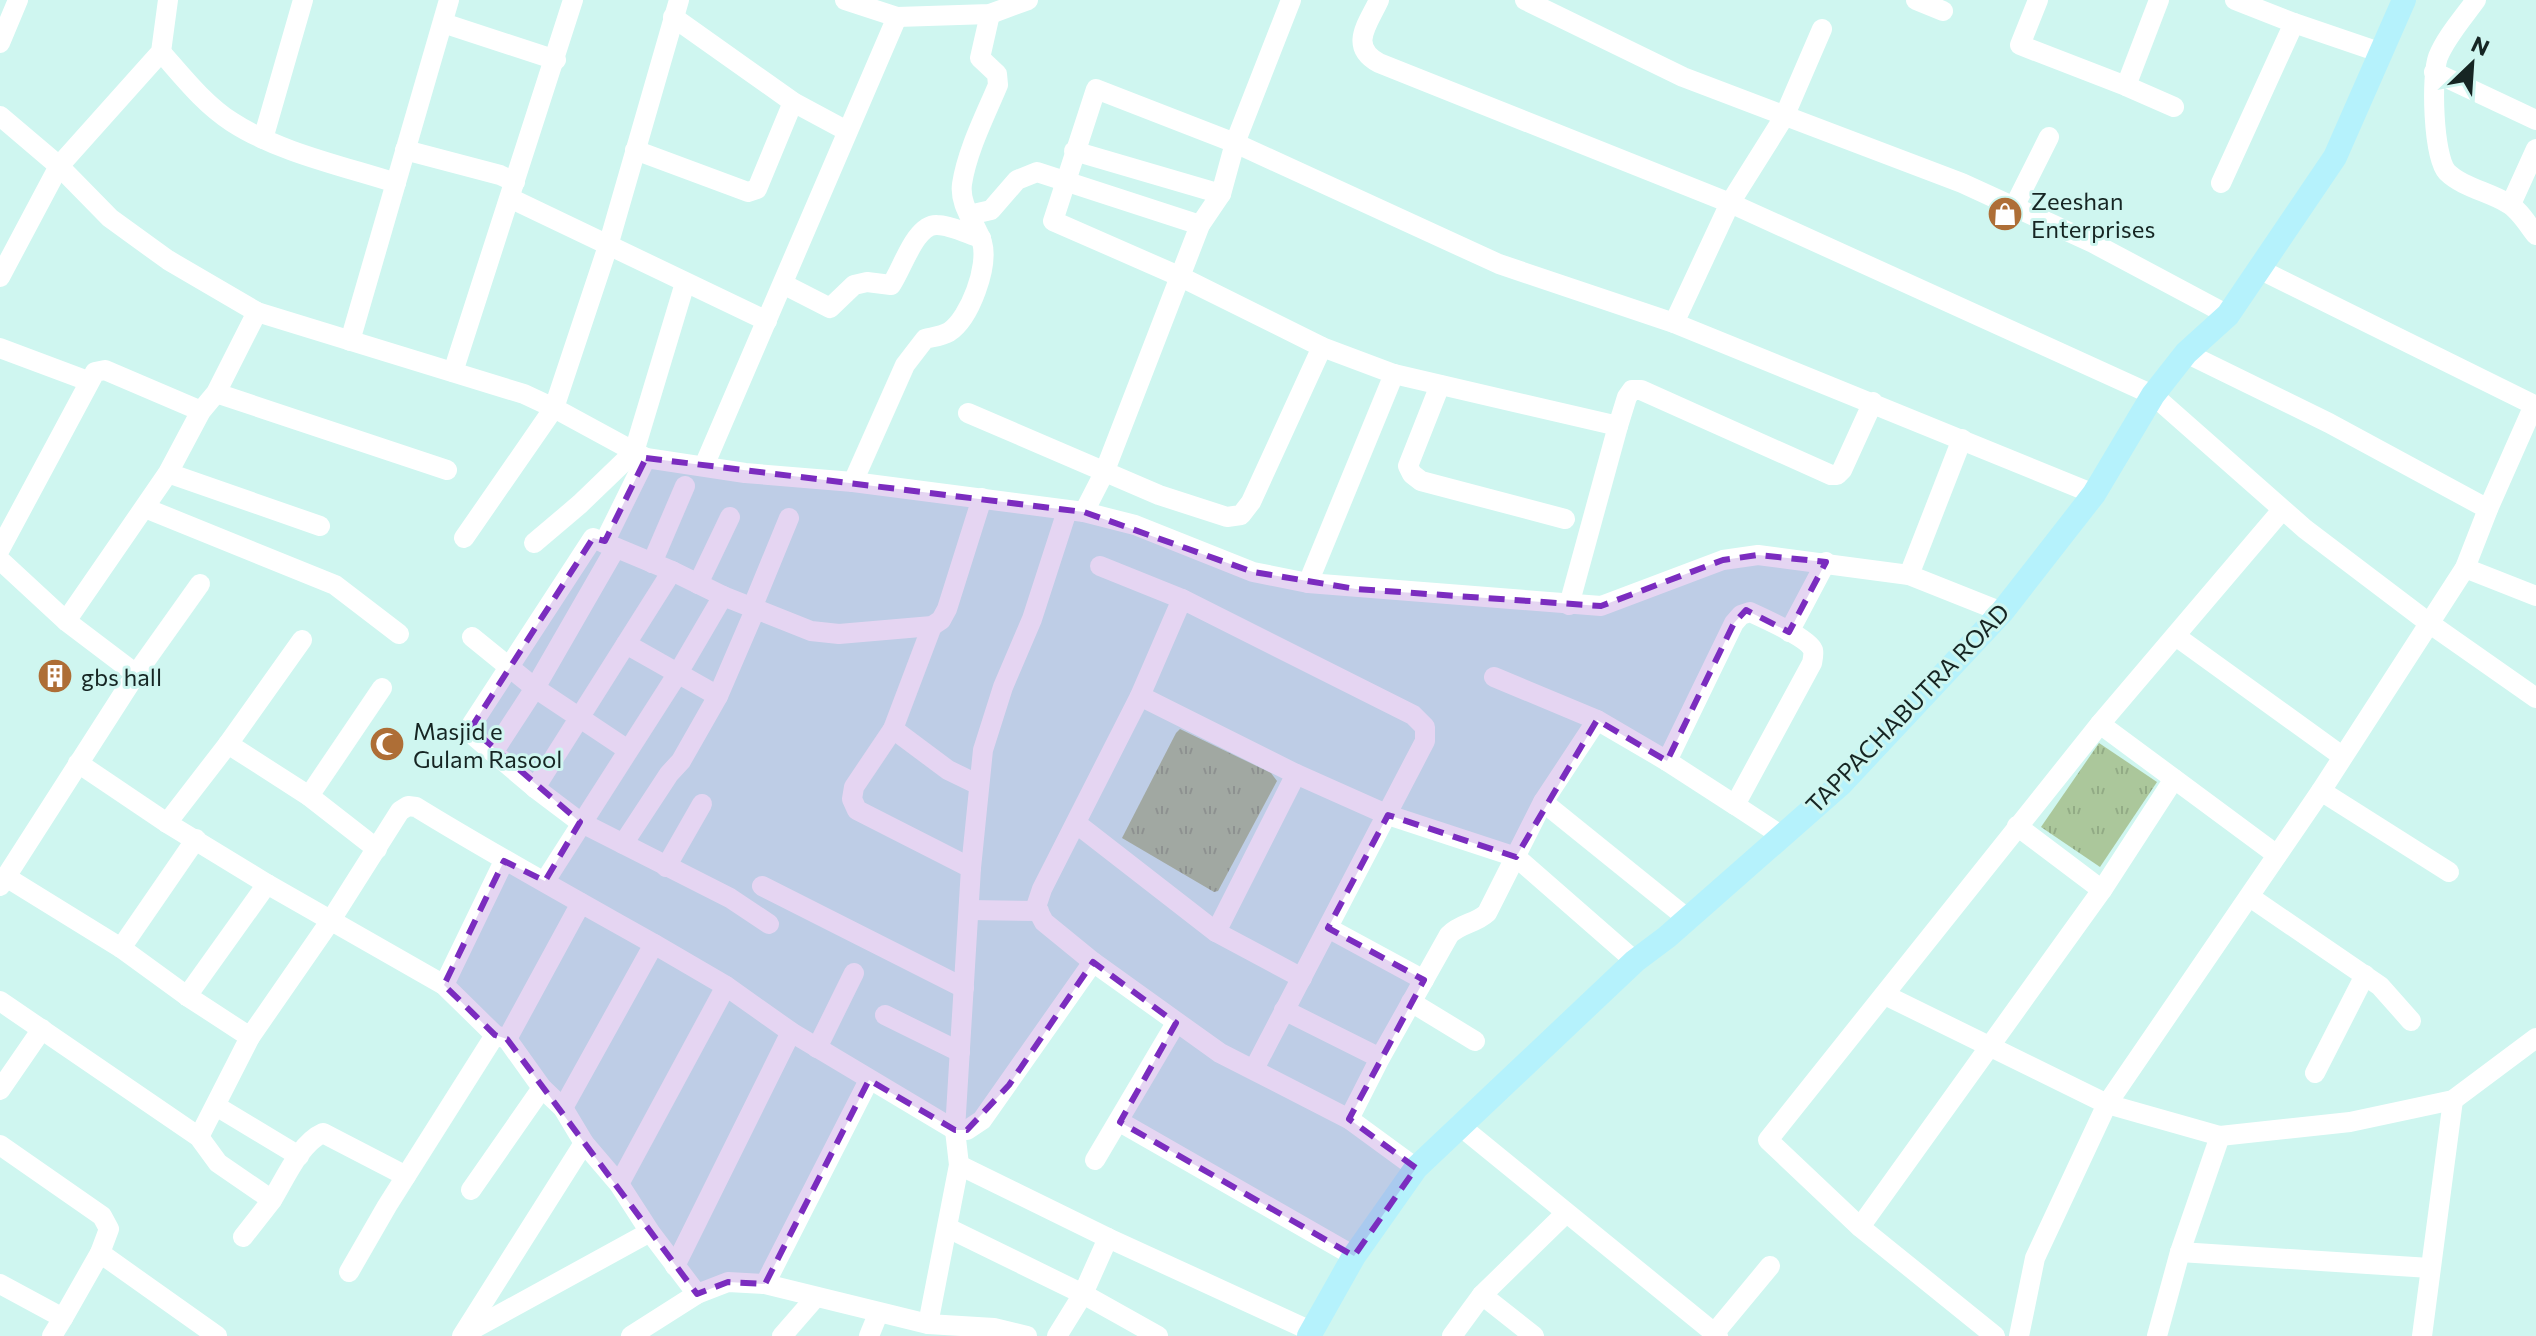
<svg xmlns="http://www.w3.org/2000/svg" width="2536" height="1336" font-family="Commissioner,sans-serif">
	<style>
		.park { fill: url(#park-tufts) }
		.lines { fill: none; stroke-linecap: round; stroke-linejoin: round }
		.minor { stroke: #fff; stroke-width: 20 }
		.major { stroke: #b5f2fc; stroke-width: 24 }
		.marked { fill: #7b2cbf; fill-opacity: 0.2; stroke: #7b2cbf; stroke-width: 6; stroke-dasharray: 16 10; stroke-linejoin: round }
		.labels { text-anchor: middle; dominant-baseline: central; stroke-width: 6; stroke-linejoin: round; paint-order: stroke }
		.poi-label { font-size: 24px; fill: #162523; stroke: #cff6f0; text-anchor: start }
		.street-label { font-size: 24px; fill: #162523; stroke: #cff6f0 }
	</style>
	<defs>
		<pattern id="park-tufts" width="24" height="20" patternUnits="userSpaceOnUse" patternTransform="scale(2)"><rect width="24" height="20" fill="#abc79b"/><path d="M3 7l-1-3M5 7V3M7 7l1-3M15 17l-1-3M17 17v-4M19 17l1-3" fill="none" stroke="#92ab85"/></pattern>
	</defs>
	<rect width="100%" height="100%" fill="#cff6f0"/>
	<g class="park">
		<path d="M1180 729 1271 773 1277 781 1218 891 1214 892 1122 838 1176 733Z"/>
		<path d="M2099 743 2157 782 2100 867 2041 827Z"/>
	</g>
	<g class="lines">
		<g class="minor">
			<path d="M845 0 897 17 990 14 1028 0"/>
			<path d="M1379 0C1368 24 1348 46 1379 63L1730 203 2153 395 2305 529 2429 623 2536 698"/>
			<path d="M1525 0 1683 77 1962 183 2093 243 2228 315"/>
			<path d="M1916 0 1943 11"/>
			<path d="M2038 0 2020 45 2126 86 2174 107"/>
			<path d="M2476 0C2463 18 2446 37 2438 57 2431 76 2433 156 2447 172 2462 187 2489 192 2507 203 2519 209 2528 225 2536 235"/>
			<path d="M673 17 793 102 847 131"/>
			<path d="M443 23 556 60"/>
			<path d="M2294 23 2379 52"/>
			<path d="M0 43 18 0"/>
			<path d="M161 52C183 77 204 104 232 122 278 152 343 166 396 183"/>
			<path d="M2434 72 2536 120"/>
			<path d="M2126 86 2159 0"/>
			<path d="M0 116 59 166 110 218 168 260 257 312 524 394 554 408 646 458 745 473 853 482 1084 512 1135 525 1253 572 1308 583 1601 606 1723 560 1758 555 1909 575 2002 612"/>
			<path d="M263 139 303 0"/>
			<path d="M405 150 500 175 515 182"/>
			<path d="M635 150 748 192 757 189 793 102"/>
			<path d="M1074 151 1221 194"/>
			<path d="M2221 183 2294 23 2235 0"/>
			<path d="M510 198 767 321"/>
			<path d="M2511 204 2536 149"/>
			<path d="M2014 207 2049 137"/>
			<path d="M969 215 991 210 1017 180 1037 172 1200 225"/>
			<path d="M0 277 59 166 161 52 168 0"/>
			<path d="M783 284 830 308 854 285 867 282 891 285C902 270 915 224 937 225 950 225 968 234 981 238"/>
			<path d="M1674 323 1730 203 1784 117 1822 29"/>
			<path d="M350 341 449 0"/>
			<path d="M0 348 88 381"/>
			<path d="M2186 353 2329 423 2488 509"/>
			<path d="M453 372 573 0"/>
			<path d="M1440 385 1408 466 1412 474 1421 481 1565 519"/>
			<path d="M216 393 447 470"/>
			<path d="M1873 402 1842 470 1837 475H1831L1641 390H1632L1627 397 1618 426 1394 374 1322 347 1181 277 1053 221 1096 89 1235 143 1499 264 1674 323 2094 494"/>
			<path d="M968 413 1159 495 1227 517 1241 515 1251 502 1322 347"/>
			<path d="M704 466 897 17"/>
			<path d="M168 473 320 526"/>
			<path d="M853 482 905 365 925 339C933 337 942 336 949 332 970 318 989 266 982 242 976 223 959 206 962 184 967 151 985 116 998 85L997 74 980 58 990 14"/>
			<path d="M145 508 335 585 399 634"/>
			<path d="M1084 512 1104 473 1200 225 1221 194 1235 143 1291 0"/>
			<path d="M464 538 554 408 608 246 679 0"/>
			<path d="M534 543 580 504 634 452 685 283"/>
			<path d="M604 543 646 458"/>
			<path d="M0 549 95 372 105 370 201 411"/>
			<path d="M0 560 66 621 136 674 0 886"/>
			<path d="M652 563 685 486"/>
			<path d="M1100 566 1182 599"/>
			<path d="M2465 568 2536 596"/>
			<path d="M1909 575 1962 439"/>
			<path d="M1308 583 1394 374"/>
			<path d="M698 584 730 517"/>
			<path d="M1569 605 1618 426"/>
			<path d="M752 608 789 518"/>
			<path d="M66 621 168 473 201 411 216 393 257 312"/>
			<path d="M932 626 893 729 948 770 979 785"/>
			<path d="M1789 632 1826 562"/>
			<path d="M472 637 535 688 628 750"/>
			<path d="M2177 637 2342 756"/>
			<path d="M302 640 228 744 167 823 267 884 444 985 495 1035 507 1039 542 1088 563 1108 584 1143 619 1184 650 1232 697 1294"/>
			<path d="M626 644 718 696"/>
			<path d="M136 674 200 584"/>
			<path d="M1494 677 1597 720 1667 761 1734 623 1741 615 1750 612C1763 618 1808 638 1813 650 1814 654 1813 658 1812 663L1735 805 1782 836"/>
			<path d="M1140 696 1296 774 1388 815 1516 857 1635 961"/>
			<path d="M2100 724 2277 855"/>
			<path d="M893 729 854 787 852 799 857 810 971 868"/>
			<path d="M228 744 309 796 377 849"/>
			<path d="M494 751 535 688 615 549"/>
			<path d="M1667 761 1735 805"/>
			<path d="M78 763 167 823"/>
			<path d="M535 788 672 571"/>
			<path d="M2321 791 2449 872"/>
			<path d="M309 796 382 688"/>
			<path d="M1543 802 1688 919"/>
			<path d="M1077 824 1216 932 1302 978"/>
			<path d="M2017 826 2102 890"/>
			<path d="M623 844 669 774 681 761 718 696 755 610"/>
			<path d="M666 867 702 804"/>
			<path d="M6 877 121 948 187 996 250 1037 331 920 400 811 408 806 416 807C494 855 574 899 654 944"/>
			<path d="M545 881 678 673 723 596"/>
			<path d="M762 886 964 988"/>
			<path d="M2250 897 2380 986 2411 1021"/>
			<path d="M969 910 1039 911"/>
			<path d="M769 924 730 898 580 822 535 788 475 737 472 724 593 538 672 571 723 596 811 631 839 634 932 626 941 620 947 609 982 498"/>
			<path d="M1328 928 1424 980"/>
			<path d="M1216 932 1296 774"/>
			<path d="M121 948 196 839"/>
			<path d="M444 985 504 861"/>
			<path d="M1885 995 2107 1104 2220 1136 2350 1122 2453 1100 2536 1038"/>
			<path d="M187 996 267 884"/>
			<path d="M0 1001 199 1137 218 1163 272 1200 243 1237"/>
			<path d="M1411 1002 1475 1041"/>
			<path d="M1284 1010 1380 1058"/>
			<path d="M885 1015 960 1052"/>
			<path d="M507 1039 581 903"/>
			<path d="M817 1048 854 973"/>
			<path d="M1254 1069 1425 741V727L1413 715 1182 599 1140 696 1042 889 1036 907 1044 922 1093 962 1220 1053 1349 1119 1416 1168"/>
			<path d="M2315 1073 2365 975"/>
			<path d="M0 1090 42 1029"/>
			<path d="M216 1106 299 1156"/>
			<path d="M563 1108 654 944 726 986 791 1032 955 1130H967L982 1120 1093 962"/>
			<path d="M1349 1119 1380 1058 1449 935C1461 923 1475 924 1487 913L1543 802 1597 720"/>
			<path d="M1120 1122 1354 1256"/>
			<path d="M1459 1125 1718 1336"/>
			<path d="M199 1137 250 1037"/>
			<path d="M0 1145 102 1216 109 1229 100 1253"/>
			<path d="M1095 1160 1176 1023"/>
			<path d="M959 1165 1108 1238"/>
			<path d="M619 1184 726 986"/>
			<path d="M471 1190 542 1088"/>
			<path d="M272 1200C285 1179 300 1143 323 1133L406 1176"/>
			<path d="M1860 1227 2102 890 2174 779"/>
			<path d="M948 1228 1083 1294 1158 1336"/>
			<path d="M2180 1252 2430 1268"/>
			<path d="M675 1266 791 1032"/>
			<path d="M349 1272 387 1206 495 1035"/>
			<path d="M0 1284 63 1318 100 1253 217 1336"/>
			<path d="M765 1284 869 1080"/>
			<path d="M1482 1295 1534 1336"/>
			<path d="M928 1324 959 1165 955 1130 971 868 983 750 1003 687 1032 619 1067 511"/>
			<path d="M464 1334 650 1232"/>
			<path d="M52 1336 63 1318"/>
			<path d="M462 1336 584 1143"/>
			<path d="M631 1336 697 1294 728 1282 765 1284 928 1324 994 1328 1027 1336"/>
			<path d="M782 1336 816 1297"/>
			<path d="M869 1336 878 1314"/>
			<path d="M1057 1336 1083 1294 1108 1238 1311 1331"/>
			<path d="M1452 1336 1482 1295 1566 1213"/>
			<path d="M1712 1336 1770 1266"/>
			<path d="M1995 1336 1860 1227 1768 1140 2100 724 2282 510"/>
			<path d="M2019 1336 2035 1258 2107 1104 2321 791 2465 568 2488 509 2534 405 2261 270"/>
			<path d="M2157 1336 2180 1252 2220 1136"/>
			<path d="M2422 1336 2453 1100"/>
		</g>
		<path class="major" d="M1309 1336 1354 1256 1416 1168 1635 961 1667 937 1841 784 2002 612 2094 494 2153 395 2186 353 2228 315 2335 157 2404 0"/>
	</g>
	<path class="marked" d="M646 458 1084 512 1253 572 1356 589 1601 606 1723 560 1758 555 1826 562 1789 632 1746 610 1734 623 1667 761 1597 720 1516 857 1388 815 1328 928 1424 980 1349 1119 1416 1168 1354 1256 1120 1122 1176 1023 1093 962 1009 1085 967 1130H955L869 1080 765 1284 728 1282 697 1294 507 1039 495 1035 444 985 504 861 545 881 580 822 471 728 593 538 605 541Z"/>
	<defs>
		<symbol id="shop-disc" viewBox="-11 -11 22 22"><circle r="9.5" fill="#ae6e36" stroke="#cff6f0"/><path d="M-5-2.5h2.3a2.7 3.5 0 0 1 5.4 0H5L5.5 6h-11ZM-1.5-2.5h3a1.5 2.3 0 0 0-3 0Z" fill="#fff"/></symbol>
		<symbol id="building-disc" viewBox="-11 -11 22 22"><circle r="9.5" fill="#ae6e36" stroke="#cff6f0"/><path d="M-4-6H4V6H1V3H-1V6H-4ZM-2.5-4.3h1.7v1.8h-1.7ZM.8-4.3h1.7v1.8H.8ZM-2.5-1h1.7V.8h-1.7ZM.8-1h1.7V.8H.8Z" fill="#fff"/></symbol>
		<symbol id="mosque-disc" viewBox="-11 -11 22 22"><circle r="9.5" fill="#ae6e36" stroke="#cff6f0"/><path d="M3.5-4.9A6 6 0 1 0 3.5 4.9A5 5 0 1 1 3.5-4.9Z" fill="#fff"/></symbol>
	</defs>
	<g fill-rule="evenodd">
		<use href="#shop-disc" x="1985" y="194" width="40" height="40"/>
		<use href="#building-disc" x="35" y="656" width="40" height="40"/>
		<use href="#mosque-disc" x="367" y="724" width="40" height="40"/>
	</g>
	<g class="labels">
		<g class="poi-label">
			<text x="2031" y="200">Zeeshan<tspan x="2031" dy="28">Enterprises</tspan></text>
			<text x="81" y="676">gbs hall</text>
			<text x="413" y="730">Masjid e<tspan x="413" dy="28">Gulam Rasool</tspan></text>
		</g>
		<g class="street-label">
			<text transform="translate(1907 708) rotate(-46)">TAPPACHABUTRA ROAD</text>
		</g>
	</g>
	<g transform="translate(2472 64) rotate(25)" stroke="#cff6f0" stroke-width="6" paint-order="stroke">
	<path d="M0-6L14 30L0 20L-14 30Z" fill="#162523"/>
	<text y="-12" font-size="22" font-weight="bold" text-anchor="middle" fill="#162523">N</text>
	</g>
</svg>
